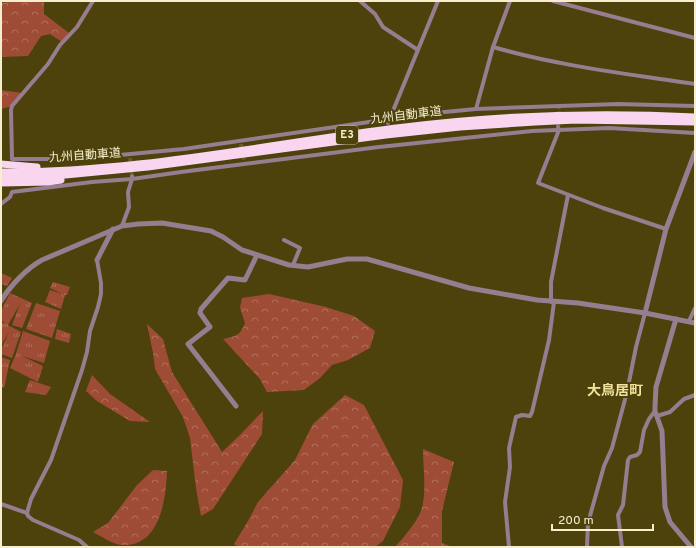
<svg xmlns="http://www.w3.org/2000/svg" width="696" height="548" font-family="Overpass,'Noto Sans JP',sans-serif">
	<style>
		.grass { fill: url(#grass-tufts) }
		.forest { fill: url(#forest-crowns) }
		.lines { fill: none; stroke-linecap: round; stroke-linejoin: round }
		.minor-tunnel { stroke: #665c29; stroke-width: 4; stroke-dasharray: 4 2; stroke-linecap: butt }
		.minor { stroke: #967d8f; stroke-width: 4 }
		.tertiary { stroke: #967d8f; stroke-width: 5 }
		.motorway { stroke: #f9d5ef; stroke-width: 7 }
		.labels { text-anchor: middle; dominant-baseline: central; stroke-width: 4; stroke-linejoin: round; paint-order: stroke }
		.shield { fill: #4d420c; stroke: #c3bb93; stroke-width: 1 }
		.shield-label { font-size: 11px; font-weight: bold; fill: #f6efcd }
		.street-label { font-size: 12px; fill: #f6efcd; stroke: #4d420c }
		.quarter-label { font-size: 14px; font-weight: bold; fill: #f2e29d; stroke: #4d420c }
	</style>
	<defs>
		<pattern id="grass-tufts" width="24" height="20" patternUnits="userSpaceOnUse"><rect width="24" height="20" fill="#9f4c36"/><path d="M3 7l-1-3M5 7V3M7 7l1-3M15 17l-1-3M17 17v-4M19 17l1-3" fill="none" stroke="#b26f5b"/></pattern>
		<pattern id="forest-crowns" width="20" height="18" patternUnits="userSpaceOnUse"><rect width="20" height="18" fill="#9f4c36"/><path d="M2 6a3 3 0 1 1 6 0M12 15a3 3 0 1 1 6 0" fill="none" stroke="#b26f5b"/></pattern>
	</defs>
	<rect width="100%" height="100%" fill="#4d420c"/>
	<g class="grass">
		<path d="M1 273 12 278 7 286 1 284Z"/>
		<path d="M53 282 70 287 67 295H65L61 309 45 302 50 290 63 294 50 288Z"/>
		<path d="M10 293 32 303 22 328 12 325 20 304 8 325 21 332 12 358 1 354V350L9 332 2 344 1 343V322L6 324 1 320V311Z"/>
		<path d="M36 303 60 311 52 338 26 329Z"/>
		<path d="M57 329 71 334 69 343 55 339Z"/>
		<path d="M23 331 50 341 44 363 22 356 43 366 38 382 10 368 16 354Z"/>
		<path d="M1 357 10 360 4 388 1 386Z"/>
		<path d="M30 380 51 387 46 395 25 392Z"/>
	</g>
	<g class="forest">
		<path d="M7 1H44V14L69 33 62 42 50 34 41 36 28 56 1 57V3L7 2Z"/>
		<path d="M1 90 22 93 12 106 1 109Z"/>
		<path d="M269 294 326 307 354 316 375 331 370 348 348 360 332 365 320 378 304 390 267 392 260 379 223 339C236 336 240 336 245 323L240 308 242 298Z"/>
		<path d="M147 324 163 339 172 372 222 452 238 437 263 411 262 434 213 509 201 516 196 488 190 438 183 417 155 369 153 353Z"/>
		<path d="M92 375 110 394 150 422 130 421 97 401 86 391Z"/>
		<path d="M345 395 364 405 403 480 400 507 383 541 375 547H238L234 544 248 521 258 502 295 460 313 424Z"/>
		<path d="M423 449 454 462 442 511V543L452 547H395C403 538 417 522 421 511 427 495 423 467 423 449Z"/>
		<path d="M153 470 167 471C166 499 160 548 121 545 112 544 101 536 93 532L108 523 137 485Z"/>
	</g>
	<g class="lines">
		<g class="minor-tunnel">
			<path d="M558 127 559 108"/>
			<path d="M241 144 244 161"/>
			<path d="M130 158 132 176"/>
		</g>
		<g class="minor">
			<path d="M93 1 77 27 60 45 48 64 12 106 11 110 12 159H77L184 149 424 114 476 109 618 104 695 106"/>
			<path d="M360 1 375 14 383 27 418 50"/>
			<path d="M553 1 695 38"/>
			<path d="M493 47C558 66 628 74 695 84"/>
			<path d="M476 109 493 47 510 1"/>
			<path d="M388 123 438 1"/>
			<path d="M558 127 559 130 538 183 603 208 666 229"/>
			<path d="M1 204 10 197 12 192 92 182 132 179 181 172 379 147 532 131 609 128 695 133"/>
			<path d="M122 226 129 207 128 192 132 179V176"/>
			<path d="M284 240 300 248 293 265"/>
			<path d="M551 302V282L568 195"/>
			<path d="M689 321 695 308"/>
			<path d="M657 416 670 412 684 399 695 395"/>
			<path d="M1 504 27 513 28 516 33 520 79 540 87 547"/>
			<path d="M27 513 31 499 51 460 82 370 87 352 90 331 98 307 101 294V283L97 260"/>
			<path d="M509 547 505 502 510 467 509 448 516 417 522 415 530 416 532 412 549 340 554 302"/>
			<path d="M587 547 588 523 604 466 612 448 627 392 636 347 645 313"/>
			<path d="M622 547 618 515 623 505 628 460 630 457 637 455 640 452 644 430 649 419 655 411"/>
		</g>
		<g class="tertiary">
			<path d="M97 260 113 229"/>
			<path d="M1 301C10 286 27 268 42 260L122 226 138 224 162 223 211 231 223 237 242 250 289 265 308 267 347 259H367L469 288 537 300 578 303 645 313 695 323"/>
			<path d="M645 313 666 229 695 152"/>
			<path d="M676 319 656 387 655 406V411L662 431 665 507 670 522 691 547"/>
			<path d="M236 406 188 344 210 327 200 313 201 309 228 278 245 280 257 255"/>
		</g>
		<g class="motorway">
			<path d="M1 164 37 167"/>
			<path d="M1 172C136 173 271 143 405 127 501 115 598 112 695 117"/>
			<path d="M1 178 55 176 148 167 386 135 460 127 535 122 576 120 695 122"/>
			<path d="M1 183 48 182 61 180"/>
		</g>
	</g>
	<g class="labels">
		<rect class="shield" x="336" y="126" width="22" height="18" rx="3"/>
		<g class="shield-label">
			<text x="347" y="135">E3</text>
		</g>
		<g class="street-label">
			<text transform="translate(406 116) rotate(-7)">九州自動車道</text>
			<text transform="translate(85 156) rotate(-4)">九州自動車道</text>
		</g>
		<g class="quarter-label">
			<text x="615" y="391">大鳥居町</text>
		</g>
	</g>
	<rect width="696" height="548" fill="none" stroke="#f6efcd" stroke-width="4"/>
	<path d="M552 524v6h101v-6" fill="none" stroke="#f6efcd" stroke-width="2"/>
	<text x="558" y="524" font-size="12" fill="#f6efcd" stroke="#4d420c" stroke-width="3" paint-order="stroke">200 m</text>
</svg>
